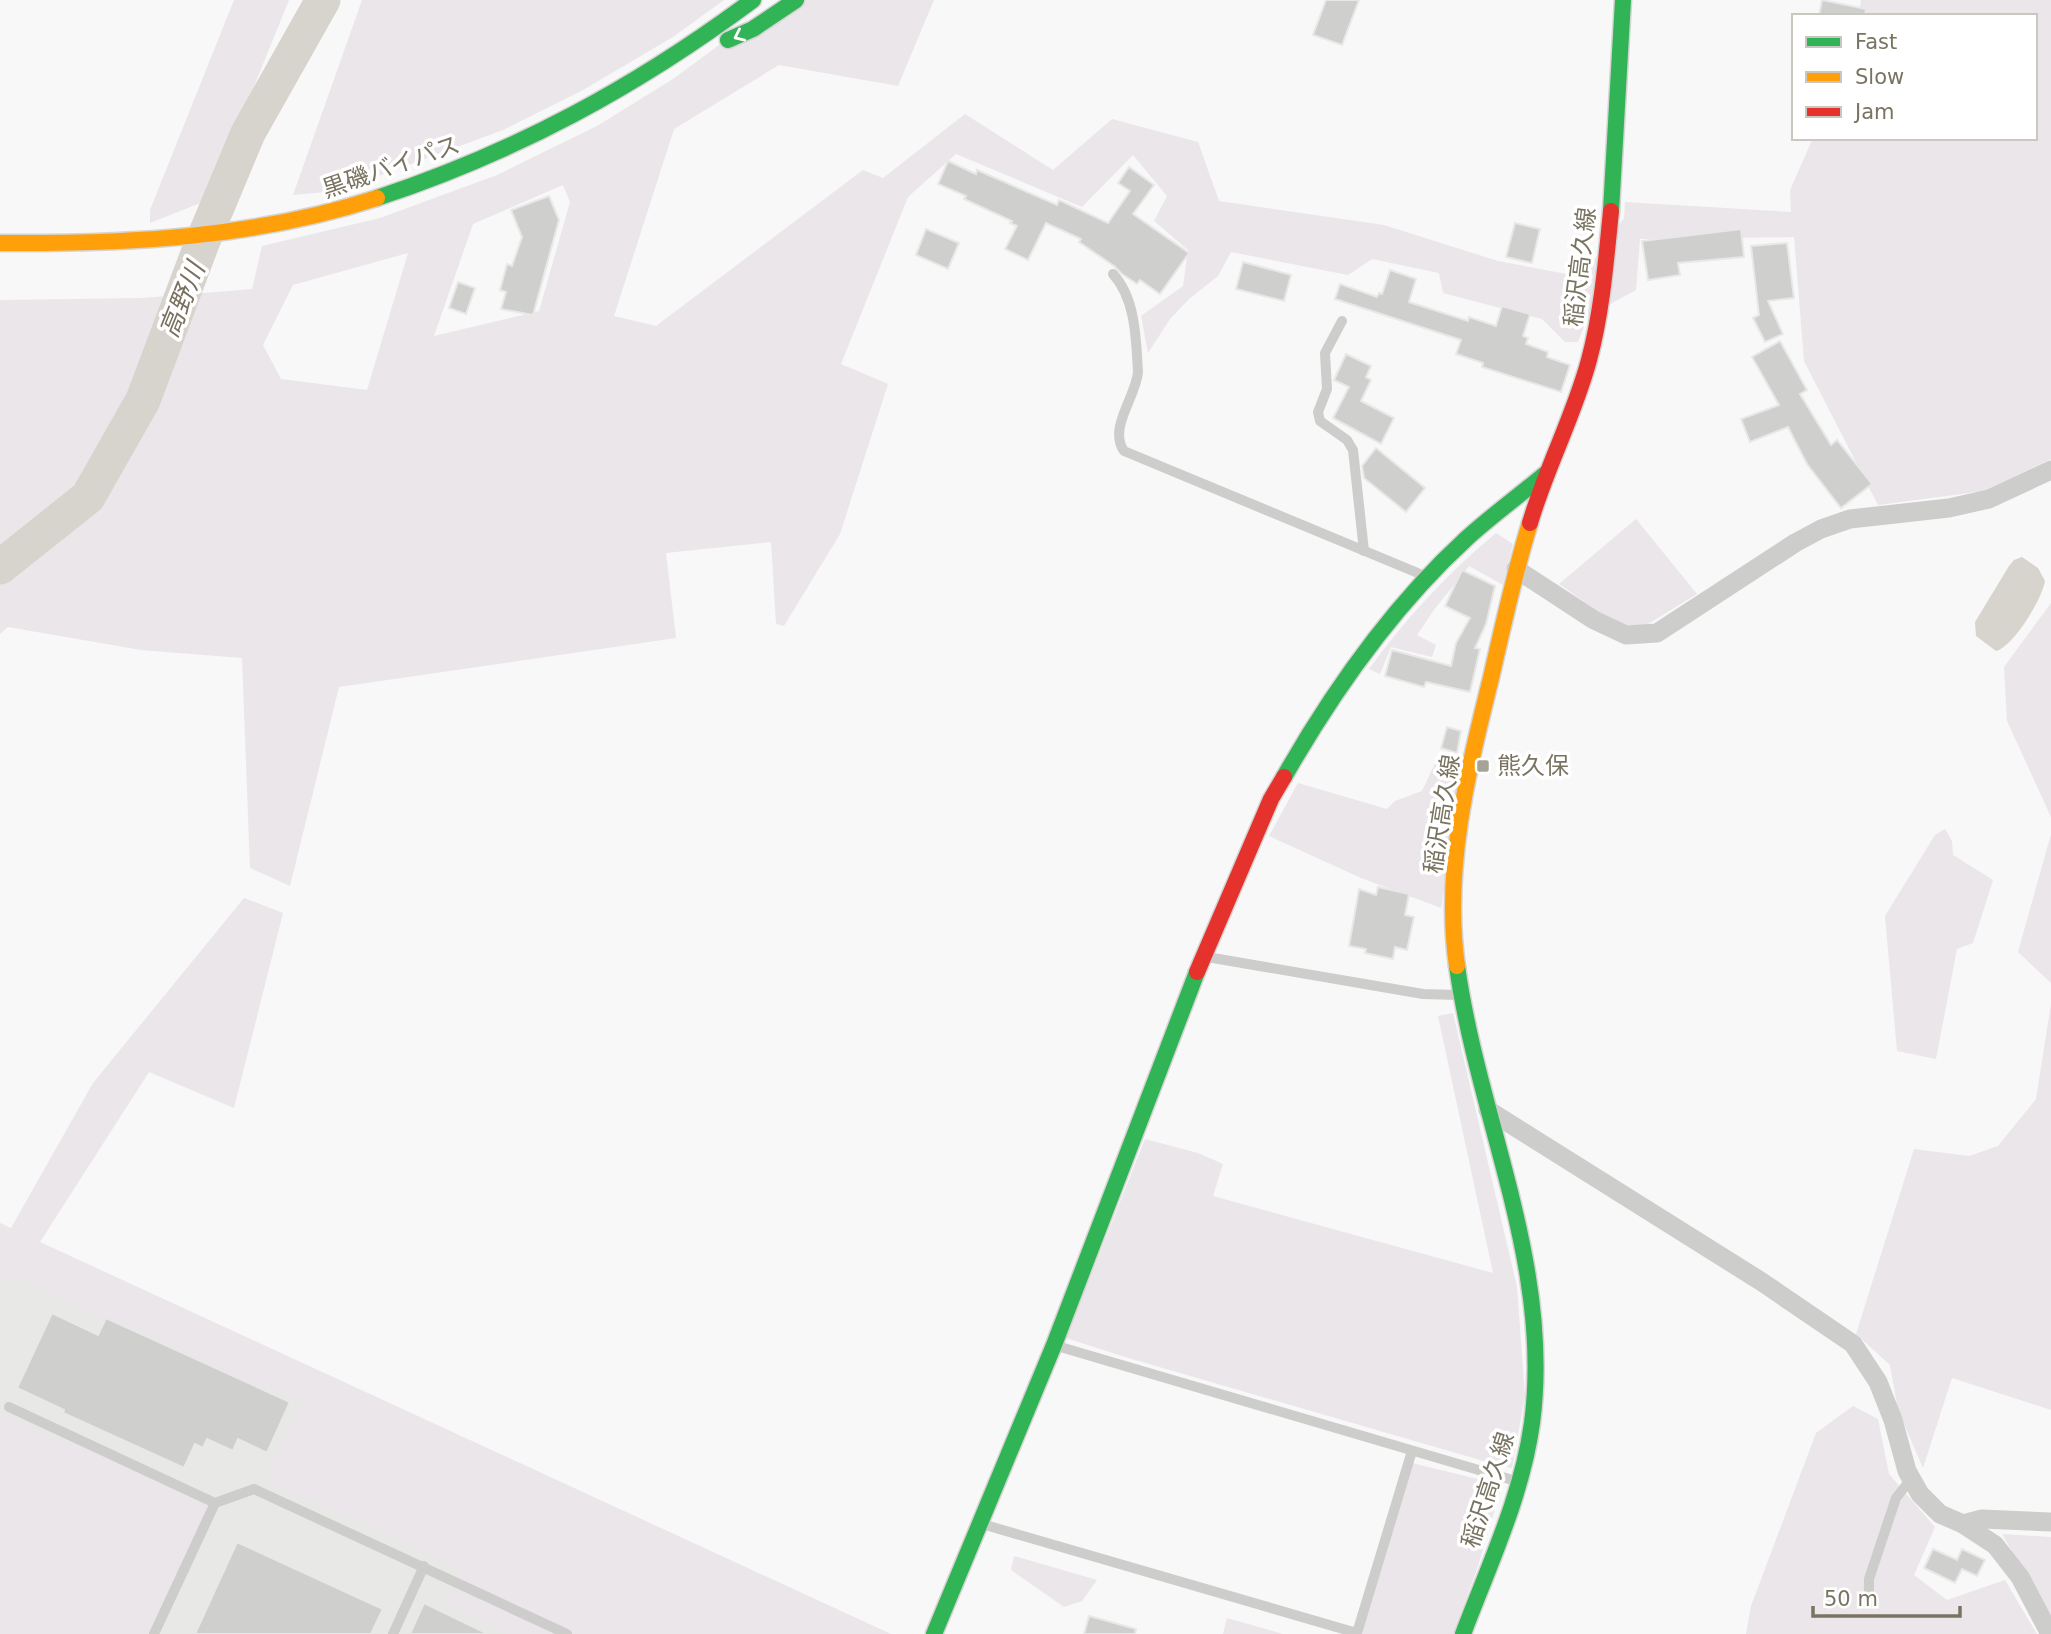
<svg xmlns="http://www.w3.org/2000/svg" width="2051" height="1634" font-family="'DejaVu Sans','Noto Sans JP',sans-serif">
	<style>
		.built { fill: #e8e8e6 }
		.green { fill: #eae6ea; fill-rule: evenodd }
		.water { fill: #d7d3cd }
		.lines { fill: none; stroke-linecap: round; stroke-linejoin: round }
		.river { stroke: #d7d3cd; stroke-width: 35 }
		.building { fill: #cfcfcd; stroke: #e8e8e8; stroke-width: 2 }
		.fast-casing { stroke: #d5d4d3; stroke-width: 19 }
		.slow-casing { stroke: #d5d4d3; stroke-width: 19 }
		.jam-casing { stroke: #d5d4d3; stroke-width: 19 }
		.lane { stroke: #cdcdcb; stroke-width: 10 }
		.street { stroke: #cdcdcb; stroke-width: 19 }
		.fast { stroke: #30b455; stroke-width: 16 }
		.slow { stroke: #ff9f0a; stroke-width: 16 }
		.jam { stroke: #e5322d; stroke-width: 16 }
		.oneway { stroke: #fff }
		.poi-dot { fill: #a5a296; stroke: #fff; stroke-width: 2.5 }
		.labels { text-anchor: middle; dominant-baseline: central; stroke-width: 7; stroke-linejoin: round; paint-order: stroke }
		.street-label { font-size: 24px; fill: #797461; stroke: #fff }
		.poi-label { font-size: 24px; fill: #797461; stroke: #fff; text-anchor: start }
		.water-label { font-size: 26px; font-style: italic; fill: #797060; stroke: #fff }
	</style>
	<rect width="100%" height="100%" fill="#f8f8f8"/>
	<path class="built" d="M0 1266 838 1634H122L0 1451Z"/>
	<g class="green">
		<path d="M234 0H289L208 200 150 223V210Z"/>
		<path d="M362 0H724L673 37 583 90 503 130 338 191 293 195Z"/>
		<path d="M780 0H934L898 86 779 65 674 129 614 316 656 326 863 170 883 178 965 114 1053 170 1112 119 1198 142 1219 201 1384 225 1498 261 1582 277 1624 218 1625 202 1791 212 1790 190 1813 138H2035V16H1859L1861 0H2051V459L1984 491 1878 505 1804 361 1794 237 1640 239 1636 290 1588 316 1578 342H1565L1542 319 1443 293 1439 273 1372 259 1348 275 1231 252 1218 276 1189 299 1170 319 1148 353 1141 316 1183 286 1188 250 1154 221 1167 196 1133 155 1082 207 956 154 908 197 841 364 888 384 840 534 784 626 776 624 771 542 666 553 676 638 339 687 290 886 250 868 242 658 141 650 8 627 0 634V300L143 298 252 289 262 246 380 218 497 175 597 126 673 79ZM563 185 570 202 539 311 434 336 473 224ZM408 253 367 390 281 379 263 345 293 285Z"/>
		<path d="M1636 519 1697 594 1643 627 1614 623 1559 584Z"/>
		<path d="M1496 533 1513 544 1503 585 1469 566 1433 611 1417 635 1436 645 1432 657 1391 647 1380 674 1369 669C1405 619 1449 572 1496 533Z"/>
		<path d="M2051 603V817L2007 721 2004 667Z"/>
		<path d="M1439 755 1464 760 1441 908 1361 878 1269 836 1298 783 1387 809 1395 801 1422 791Z"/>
		<path d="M1945 829 1952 841 1953 855 1993 880 1973 943 1957 949 1936 1059 1897 1051 1885 916 1935 835Z"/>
		<path d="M2051 834V983L2018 952Z"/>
		<path d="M244 898 283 913 234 1108 149 1072 40 1242 891 1634H506L448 1604 459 1569 266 1479 303 1404 14 1278 0 1276V1223L11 1228 93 1083Z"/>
		<path d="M2051 1004V1410L1952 1378 1923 1468 1898 1410 1890 1365 1856 1334 1914 1149 1969 1156 1998 1146 2036 1099Z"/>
		<path d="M1453 1013 1517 1287 1525 1396 1512 1468 1487 1462 1125 1357 1066 1338 1145 1139 1198 1153 1223 1164 1213 1196 1493 1273 1438 1016Z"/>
		<path d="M1853 1406 1878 1419 1889 1474 1935 1527 1914 1575 1947 1600 2005 1580 2037 1634H1746L1751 1606 1816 1433Z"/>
		<path d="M0 1412 209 1504 148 1634H0Z"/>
		<path d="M1412 1463 1502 1485 1478 1566 1453 1634H1359Z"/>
		<path d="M2002 1534 2051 1537V1619Z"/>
		<path d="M1014 1556 1097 1580 1082 1601 1064 1607 1011 1570Z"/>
		<path d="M1227 1618 1283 1634H1223Z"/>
	</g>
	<path class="water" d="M2022 557 2038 568 2045 581C2042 599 2014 646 1996 651L1976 636 1975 622 2009 566 2014 560Z"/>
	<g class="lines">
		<path class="river" d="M0 567 88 497 143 400 202 243 248 133 323 0"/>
	</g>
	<g class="building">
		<path d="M1326 0H1359L1342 45 1313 35Z"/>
		<path d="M1822 0 1866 9 1865 16H1819Z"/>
		<path d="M948 161 976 174 977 170 1057 205 1059 200 1108 223 1130 191 1118 183 1129 167 1154 185 1133 214 1189 253 1160 294 1140 280 1137 284 1122 274 1114 266 1079 242 1081 239 1046 223 1028 260 1005 249 1017 226 1010 223 1012 221 964 199 966 196 938 184Z"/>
		<path d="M549 196 559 220 533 315 501 309 506 292 500 290 507 264 512 266 522 237 511 210Z"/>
		<path d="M1515 223 1540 229 1532 263 1506 257Z"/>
		<path d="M926 229 959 243 948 269 916 255Z"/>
		<path d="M1741 229 1744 257 1678 263 1680 275 1648 280 1642 241Z"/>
		<path d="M1787 243 1794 298 1768 301 1783 334 1765 342 1753 318 1759 315 1751 246Z"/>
		<path d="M1243 262 1291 275 1284 301 1236 289Z"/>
		<path d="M1390 270 1416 279 1409 302 1468 321 1469 317 1496 326 1502 306 1530 314 1523 336 1528 338 1526 344 1548 352 1547 357 1570 365 1561 392 1482 367 1483 363 1456 354 1461 340 1335 299 1340 284 1377 297 1379 293 1382 294Z"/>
		<path d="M458 282 475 288 466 314 449 308Z"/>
		<path d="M1780 341 1807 390 1800 394 1831 445 1837 440 1872 484 1841 508 1807 464 1788 427 1750 442 1741 419 1779 405 1752 357Z"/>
		<path d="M1346 354 1371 366 1366 377 1371 380 1361 401 1394 418 1381 444 1333 418 1349 387 1334 380Z"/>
		<path d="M1376 448 1425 488 1406 512 1364 478 1362 466Z"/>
		<path d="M1462 570 1495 586 1486 624 1475 648 1480 649 1470 692 1426 682 1424 687 1385 676 1392 650 1451 666 1456 643 1470 618 1445 606Z"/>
		<path d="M1447 727 1461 731 1457 753 1441 748Z"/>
		<path d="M1378 887 1409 894 1405 915 1414 917 1407 950 1395 947 1393 959 1365 953 1366 949 1349 946 1359 889 1376 895Z"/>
		<path d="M52 1313 98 1335 106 1318 290 1402 267 1453 238 1439 233 1451 207 1439 203 1448 195 1444 184 1468 63 1413 64 1410 17 1388Z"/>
		<path d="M237 1542 383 1609 371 1634H195Z"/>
		<path d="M1933 1549 1957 1560 1962 1549 1985 1560 1977 1576 1962 1569 1955 1583 1924 1568Z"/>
		<path d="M424 1603 488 1634H410Z"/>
		<path d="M1089 1616 1136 1629 1135 1634H1084Z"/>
	</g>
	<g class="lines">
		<defs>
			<g id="fast">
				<path d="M728 40 753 29 796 0"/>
				<path d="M377 198C516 152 636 87 753 0"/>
				<path d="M1611 211 1623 0"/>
				<path d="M1284 777C1333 691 1393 606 1466 539 1491 516 1519 496 1545 474"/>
				<path d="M1457 966C1478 1118 1553 1266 1532 1423 1522 1496 1489 1565 1463 1634"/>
				<path d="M934 1634 1054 1345 1197 972"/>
			</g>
			<g id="slow">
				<path d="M0 243C128 244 254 238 377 198"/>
				<path d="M1457 966C1443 869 1468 771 1491 678 1503 626 1514 574 1530 523"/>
			</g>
			<g id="jam">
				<path d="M1530 523C1546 468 1574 416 1589 360 1602 312 1606 261 1611 211"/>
				<path d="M1197 972 1271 799 1284 777"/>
			</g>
		</defs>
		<use href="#fast" class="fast-casing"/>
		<use href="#slow" class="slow-casing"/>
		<use href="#jam" class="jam-casing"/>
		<g class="lane">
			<path d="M1113 274C1136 299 1136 340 1138 372 1136 397 1108 428 1124 451L1425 576"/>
			<path d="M1342 321 1325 353 1327 389 1318 412 1320 421 1347 440 1353 450 1364 551"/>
			<path d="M1207 957 1423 994 1458 995"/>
			<path d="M1057 1346 1516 1481"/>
			<path d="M9 1407 215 1503 254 1489 567 1634"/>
			<path d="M982 1524 1357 1633 1412 1451"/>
			<path d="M1869 1592V1579L1896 1498 1911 1479"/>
			<path d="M154 1634 215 1503"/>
			<path d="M393 1634 424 1566"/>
		</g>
		<g class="street">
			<path d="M1516 569 1594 620 1626 635 1657 633 1795 543 1821 529 1850 519 1949 508 1989 499 2051 470"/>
			<path d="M1488 1110 1762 1282 1853 1344 1878 1382 1893 1420 1907 1471 1920 1494 1940 1514 1963 1524 1995 1545 2020 1577 2050 1634"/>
			<path d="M1963 1524 1982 1519 2051 1522"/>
		</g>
		<use href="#fast" class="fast"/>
		<use href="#slow" class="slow"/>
		<use href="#jam" class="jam"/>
	</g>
	<defs><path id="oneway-chevron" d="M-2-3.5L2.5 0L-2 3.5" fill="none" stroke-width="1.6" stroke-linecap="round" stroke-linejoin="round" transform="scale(1.75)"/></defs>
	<use class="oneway" href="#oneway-chevron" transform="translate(739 36) rotate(155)"/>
	<rect class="poi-dot" x="1476" y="759" width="14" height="14" rx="3.5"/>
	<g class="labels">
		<g class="street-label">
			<text transform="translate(391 167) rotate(-19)">黒磯バイパス</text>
			<text transform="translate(1580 267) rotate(-83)">稲沢高久線</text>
			<text transform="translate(1442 814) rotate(-81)">稲沢高久線</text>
			<text transform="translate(1488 1490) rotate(-72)">稲沢高久線</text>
		</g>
		<g class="poi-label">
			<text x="1497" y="766">熊久保</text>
		</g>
		<g class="water-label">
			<text transform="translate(182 300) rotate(-68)">高野川</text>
		</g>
	</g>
	<rect x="1792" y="14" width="245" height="126" fill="#ffffff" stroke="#c9c7c0" stroke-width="2"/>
	<rect x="1806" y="37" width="35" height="10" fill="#30b455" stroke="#c9c7c0" stroke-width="2"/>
	<text x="1855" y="49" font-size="21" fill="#797461">Fast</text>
	<rect x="1806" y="72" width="35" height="10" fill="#ff9f0a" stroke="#c9c7c0" stroke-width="2"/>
	<text x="1855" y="84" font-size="21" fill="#797461">Slow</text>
	<rect x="1806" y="107" width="35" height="10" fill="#e5322d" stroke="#c9c7c0" stroke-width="2"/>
	<text x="1855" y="119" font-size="21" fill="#797461">Jam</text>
	<path d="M1813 1606v10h147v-10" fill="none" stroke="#797461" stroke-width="3.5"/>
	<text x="1824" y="1606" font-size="21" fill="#797461" stroke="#ffffff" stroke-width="5" paint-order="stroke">50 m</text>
</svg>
